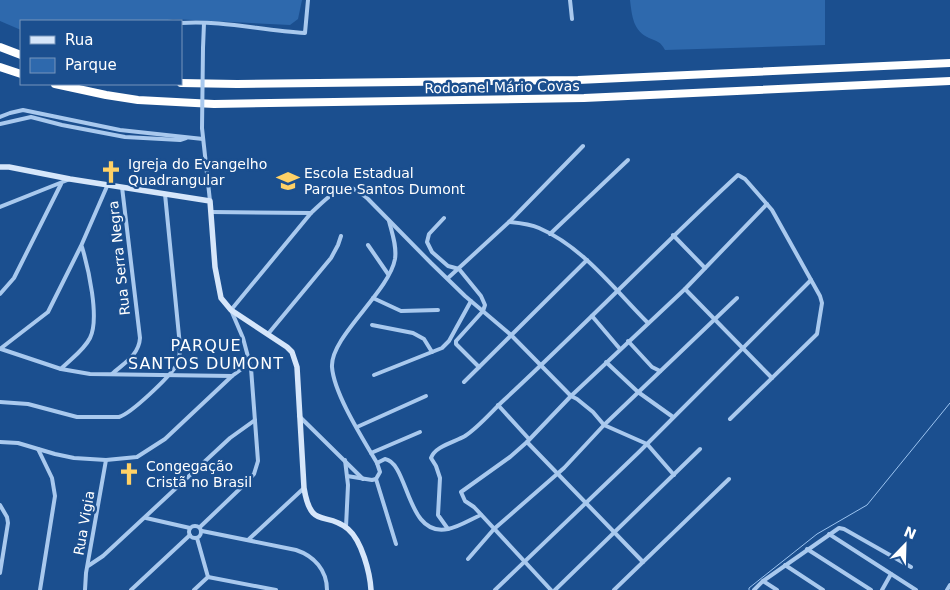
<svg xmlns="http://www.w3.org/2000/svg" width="950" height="590" font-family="'DejaVu Sans',sans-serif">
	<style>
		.green { fill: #2e69ad }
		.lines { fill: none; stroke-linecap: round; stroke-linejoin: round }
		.stream { stroke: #9cc4f0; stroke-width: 1 }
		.street { stroke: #a9c9ee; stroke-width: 4 }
		.secondary { stroke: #d6e6fa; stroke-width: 5.5 }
		.highway { stroke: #fff; stroke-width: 8 }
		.street-bridge { stroke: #a9c9ee; stroke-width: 4 }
		.labels { text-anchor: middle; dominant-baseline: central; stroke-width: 5; stroke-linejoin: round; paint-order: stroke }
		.street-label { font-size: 14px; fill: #fff; stroke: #1b4f8f }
		.poi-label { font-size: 14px; fill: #fff; stroke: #1b4f8f; text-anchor: start }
		.quarter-label { font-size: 16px; letter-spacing: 1px; fill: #fff; stroke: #1b4f8f }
	</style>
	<rect width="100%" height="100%" fill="#1b4f8f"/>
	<g class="green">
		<path d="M0 0H302L298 19 290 25 173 19 162 21H21V30L0 21Z"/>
		<path d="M630 0H825V45L665 50C660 41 658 42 649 38 633 31 632 16 630 0Z"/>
	</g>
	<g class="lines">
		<path class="stream" d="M749 590V588L817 534 867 505 950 403"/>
		<g class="street">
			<path d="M570 0 572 19"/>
			<path d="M181 23C223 20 263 31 305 33L308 0"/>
			<path d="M203 48 204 23"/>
			<path d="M0 117 10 113 23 110 120 130 203 139"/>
			<path d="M0 124 31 117 62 125 125 137 180 140 186 138"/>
			<path d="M202 128 210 201"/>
			<path d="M0 207 70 179"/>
			<path d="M211 212 311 213C320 205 339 184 351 188 358 190 363 195 368 199L431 263 465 296 511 335 571 396 577 399 593 412 604 425 647 444 674 475"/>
			<path d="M444 218 429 234 427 242 432 252 448 266 459 269 481 296 485 305 483 311 456 341V344L479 367"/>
			<path d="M509 222C519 223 530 224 539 228 583 247 614 289 648 323"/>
			<path d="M550 234 628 160"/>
			<path d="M673 235 705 268"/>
			<path d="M368 245 388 274"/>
			<path d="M448 278 509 222 583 146"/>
			<path d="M685 289 772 378"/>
			<path d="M0 294 14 278 61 184"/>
			<path d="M373 298 401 311 438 310"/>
			<path d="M592 316 620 349"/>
			<path d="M372 325 413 333 424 339 432 352"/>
			<path d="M268 334 331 258 338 245 341 236"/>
			<path d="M628 341 652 367 660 371"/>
			<path d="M0 349 48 312 81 246 108 184"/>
			<path d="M1 349 61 369 90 374 232 376"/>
			<path d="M606 362 638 392 673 417"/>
			<path d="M61 369C71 359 84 350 90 338 100 318 88 267 82 247"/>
			<path d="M112 374C124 363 139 355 140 338L122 187"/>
			<path d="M374 375 442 348 449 341 471 301"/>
			<path d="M464 382 587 260"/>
			<path d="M0 402 28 404 77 417H119C132 413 169 377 176 366 180 360 180 353 180 346L165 194"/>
			<path d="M498 405 529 439"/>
			<path d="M299 416 363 479"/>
			<path d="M357 427 426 396"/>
			<path d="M0 442 18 443 55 454 74 458 106 460 137 457 165 439 232 376 250 363"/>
			<path d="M527 442 643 562"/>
			<path d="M38 449 52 478 55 496 40 590"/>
			<path d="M371 453 420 432"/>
			<path d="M345 460 348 485 346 527"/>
			<path d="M377 463 385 459C409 463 406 538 448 529 459 527 471 519 481 515"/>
			<path d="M347 476 372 480 376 479 380 472 377 463C363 439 334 394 332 367 330 337 389 292 395 259 397 246 392 233 389 221"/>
			<path d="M376 479 396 544"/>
			<path d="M0 505 7 517 8 523 0 573"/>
			<path d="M146 518 190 528"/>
			<circle cx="195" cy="532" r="6"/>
			<path d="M200 527 247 482 254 474 258 461 251 368 243 338 231 310 311 213"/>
			<path d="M448 529 438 515 440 478 436 466 431 458C435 446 455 442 465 436 479 427 492 411 504 400 584 326 659 248 738 175L745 179 772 210 820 296 822 303 817 334 730 419"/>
			<path d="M202 531 296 550C314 556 327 570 327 590"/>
			<path d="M829 534 916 590"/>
			<path d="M197 538 208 577"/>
			<path d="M248 540 304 488"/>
			<path d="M807 549 871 590"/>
			<path d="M468 559 494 529 564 468 604 425 737 298"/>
			<path d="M785 565 823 590"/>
			<path d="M88 566 103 556 230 438 255 420"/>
			<path d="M763 581 777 590"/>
			<path d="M85 590 86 573 106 460"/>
			<path d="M131 590 190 535"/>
			<path d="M194 590 208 577 276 590"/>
			<path d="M495 590 639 452 811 280"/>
			<path d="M551 590 474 507 465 501 461 492 510 457 527 442 571 396 685 289 767 204"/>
			<path d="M555 590 700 449"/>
			<path d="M614 590 729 479"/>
			<path d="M754 590 763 581 839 528 844 529 911 567"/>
			<path d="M882 590 891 574"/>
			<path d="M947 590 950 585"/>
		</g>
		<path class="secondary" d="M0 167H9L70 179 210 201 215 267 221 298 231 310 287 347 292 352 297 367 304 488C311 531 326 510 348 529 362 541 370 573 371 590"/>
		<g class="highway">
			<path d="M0 47 21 55"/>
			<path d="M0 67 21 74"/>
			<path d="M181 83 237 84 578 80 950 63"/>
			<path d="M55 84 106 95 138 100 214 104 584 98 950 81"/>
		</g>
		<path class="street-bridge" d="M202 128 203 48"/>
	</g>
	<defs>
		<symbol id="church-bare" viewBox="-9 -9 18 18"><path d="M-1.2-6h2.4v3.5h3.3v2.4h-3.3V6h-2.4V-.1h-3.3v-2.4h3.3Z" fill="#ffd166" stroke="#1b4f8f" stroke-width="2.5" paint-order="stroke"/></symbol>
		<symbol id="school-bare" viewBox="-9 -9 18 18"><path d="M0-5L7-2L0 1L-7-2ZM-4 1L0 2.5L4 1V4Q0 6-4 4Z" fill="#ffd166" stroke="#1b4f8f" stroke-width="2.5" paint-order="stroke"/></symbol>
	</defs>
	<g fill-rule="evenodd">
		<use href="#church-bare" x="95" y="156" width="32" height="32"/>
		<use href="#school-bare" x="272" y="165" width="32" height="32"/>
		<use href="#church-bare" x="113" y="458" width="32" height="32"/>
	</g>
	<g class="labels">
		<g class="street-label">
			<text transform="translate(502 87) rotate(-1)">Rodoanel Mário Covas</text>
			<text transform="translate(119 258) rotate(-96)">Rua Serra Negra</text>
			<text transform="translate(84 523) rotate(-80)">Rua Vigia</text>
		</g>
		<g class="poi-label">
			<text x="128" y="164">Igreja do Evangelho<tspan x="128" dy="16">Quadrangular</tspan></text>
			<text x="304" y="173">Escola Estadual<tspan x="304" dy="16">Parque Santos Dumont</tspan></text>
			<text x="146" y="466">Congegação<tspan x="146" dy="16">Cristã no Brasil</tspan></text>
		</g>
		<g class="quarter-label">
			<text x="206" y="345">PARQUE<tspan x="206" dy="18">SANTOS DUMONT</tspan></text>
		</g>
	</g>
	<rect x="20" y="20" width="162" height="65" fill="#1b4f8f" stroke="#7695bc"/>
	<rect x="30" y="36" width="25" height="8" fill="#d6e6fa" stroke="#7695bc"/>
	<text x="65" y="45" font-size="15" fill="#ffffff">Rua</text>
	<rect x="30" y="58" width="25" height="15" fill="#2e69ad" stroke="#7695bc"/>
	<text x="65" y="70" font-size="15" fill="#ffffff">Parque</text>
	<g transform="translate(905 545) rotate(23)" stroke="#1b4f8f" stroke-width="4" paint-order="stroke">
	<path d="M0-4L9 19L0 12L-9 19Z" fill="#ffffff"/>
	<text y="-8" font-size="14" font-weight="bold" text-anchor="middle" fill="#ffffff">N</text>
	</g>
</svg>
